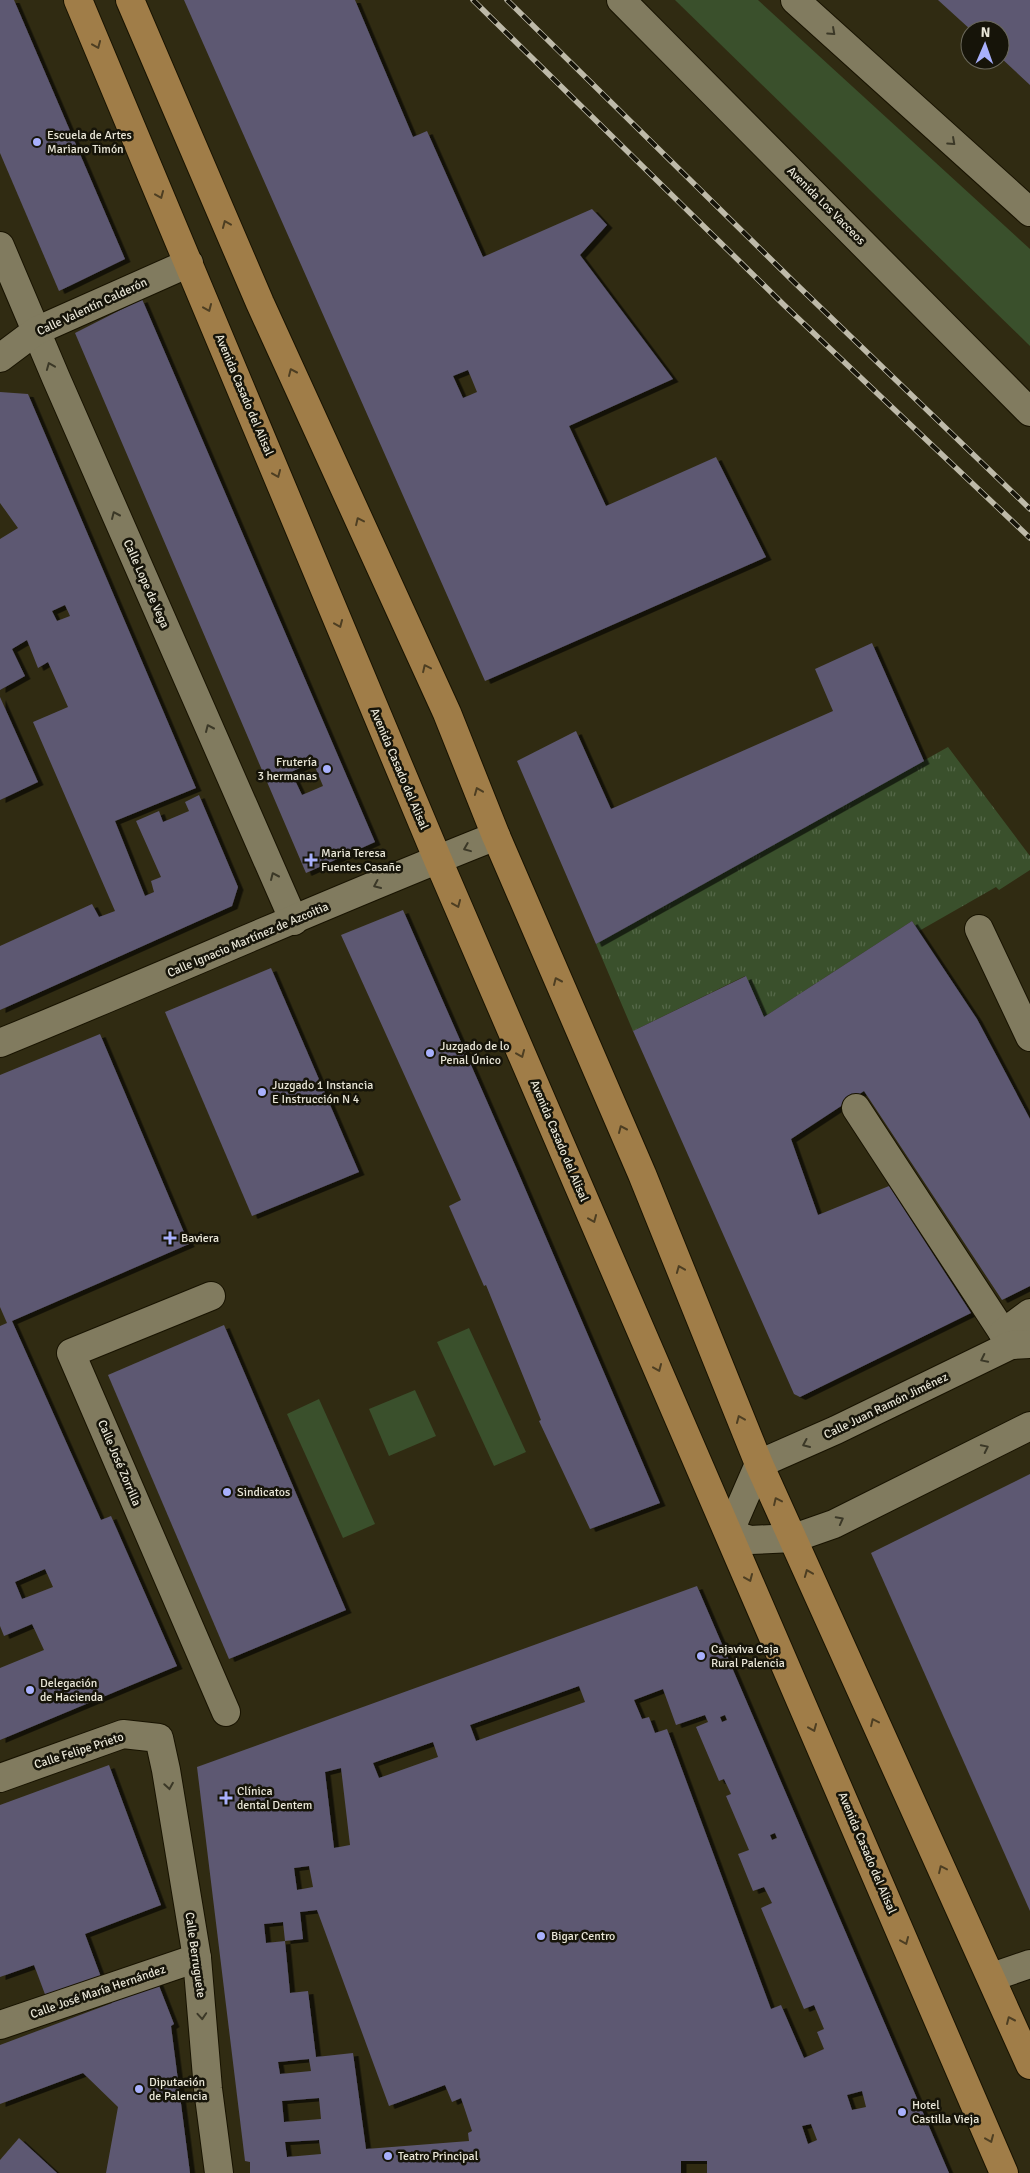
<svg xmlns="http://www.w3.org/2000/svg" width="1030" height="2173" font-family="Signika,sans-serif">
	<style>
		.grass { fill: url(#grass-tufts) }
		.green { fill: #3a502c }
		.building { fill: #5d5872; fill-rule: evenodd; filter: url(#shadow) }
		.lines { fill: none; stroke-linecap: round; stroke-linejoin: round }
		.minor-casing { stroke: #181300; stroke-width: 30 }
		.major-casing { stroke: #181300; stroke-width: 30 }
		.minor { stroke: #817b5f; stroke-width: 28 }
		.major { stroke: #a07d48; stroke-width: 28 }
		.rail-casing { stroke: #bebaa9; stroke-width: 5.5 }
		.rail { stroke: #161409; stroke-width: 4; stroke-dasharray: 11; stroke-linecap: butt }
		.oneway { stroke: #3b3827 }
		.oneway2 { stroke: #4d3e22 }
		.poi-dot { fill: #a8b0fc; stroke: #161409; stroke-width: 2 }
		.labels { text-anchor: middle; dominant-baseline: central; stroke-width: 5; stroke-linejoin: round; paint-order: stroke }
		.poi-label { font-size: 12px; fill: #e9e6d7; stroke: #161409; text-anchor: start }
		.street-label { font-size: 12px; fill: #e9e6d7; stroke: #161409 }
	</style>
	<defs>
		<pattern id="grass-tufts" width="24" height="20" patternUnits="userSpaceOnUse" patternTransform="scale(1.25)"><rect width="24" height="20" fill="#3a502c"/><path d="M3 7l-1-3M5 7V3M7 7l1-3M15 17l-1-3M17 17v-4M19 17l1-3" fill="none" stroke="#56694a"/></pattern>
		<filter id="shadow"><feDropShadow dx="5.5" dy="3" stdDeviation="0" flood-color="#0009"/></filter>
	</defs>
	<rect width="100%" height="100%" fill="#302b12"/>
	<path class="grass" d="M948 747 1030 856V870L999 890 996 887 919 931 912 921 764 1017 745 976 633 1031 596 944Z"/>
	<g class="green">
		<path d="M675 0H758L1030 249V346Z"/>
		<path d="M469 1328 526 1452 494 1466 437 1342Z"/>
		<path d="M415 1390 436 1436 389 1456 369 1409Z"/>
		<path d="M319 1399 375 1524 343 1538 287 1414Z"/>
	</g>
	<g class="building">
		<path d="M0 0H14L125 259 59 291 0 153Z"/>
		<path d="M184 0H355L413 137 427 131 483 257 592 209 607 225 580 255 673 379 569 426 606 506 716 457 766 557 485 681ZM468 370 477 392 463 398 453 376Z"/>
		<path d="M938 0H1030V85L1000 57V30H971Z"/>
		<path d="M142 299 375 842 306 873 75 333ZM313 762 323 786 302 795 291 772Z"/>
		<path d="M0 392 28 394 196 788 115 821 145 896 154 892 151 881 161 877 136 821 159 811 163 822 189 811 185 802 199 795 238 887 232 906 0 1010V946L92 904 99 917 115 911 33 722 68 707 48 662 38 668 27 640 12 649 25 676 0 690V539L18 528 0 503ZM65 605 70 616 57 621 52 611Z"/>
		<path d="M872 643 924 761 596 944 517 761 576 731 611 809 833 711 815 669Z"/>
		<path d="M0 697 38 782 0 800Z"/>
		<path d="M403 910 518 1172 660 1503 590 1529 539 1421 541 1420 486 1285 484 1286 449 1206 461 1200 341 935Z"/>
		<path d="M912 921 977 1019 1030 1119V1286L1002 1300 864 1091 791 1139 818 1215 889 1186 971 1313 800 1397 794 1394 633 1031 746 976 764 1017Z"/>
		<path d="M271 968 359 1172 252 1216 165 1012Z"/>
		<path d="M100 1034 189 1244 12 1321 101 1520 111 1516 177 1666 0 1740V1668L44 1650 32 1624 4 1636 0 1626V1326L7 1323 0 1307V1075ZM45 1569 53 1587 22 1599 15 1582Z"/>
		<path d="M224 1325 346 1610 229 1659 108 1375Z"/>
		<path d="M1030 1474V1911L871 1553Z"/>
		<path d="M697 1586 949 2173H707V2161H681V2173H250V2162L245 2161 197 1767ZM579 1686 585 1702 476 1741 470 1725ZM663 1689 676 1725 705 1715 708 1722 696 1727 719 1781 724 1779 731 1794 726 1796 749 1850 738 1854 753 1891 764 1887 772 1903 761 1908 804 2009 814 2005 824 2029 817 2032 824 2049 804 2058 781 2005 771 2009 667 1729 655 1733 649 1717 642 1719 634 1700ZM725 1715 727 1720 722 1722 720 1717ZM433 1742 438 1757 379 1778 373 1763ZM341 1768 350 1845 334 1848 325 1772ZM775 1833 777 1838 772 1840 770 1835ZM309 1866 313 1887 297 1890 294 1868ZM317 1910 389 2106 445 2085 452 2102 461 2098 472 2131 468 2133 469 2141 366 2149 353 2053 316 2057 308 1991 290 1993 285 1941 266 1943 264 1924 283 1922 285 1941 303 1939 300 1912ZM309 2059 311 2071 280 2074 278 2062ZM862 2091 866 2107 852 2110 847 2095ZM319 2098 321 2119 284 2122 282 2101ZM811 2124 817 2140 808 2144 802 2126ZM319 2140 321 2154 287 2157 285 2142Z"/>
		<path d="M109 1765 161 1905 85 1934 101 1977 46 1997 34 1965 0 1977V1805Z"/>
		<path d="M156 1978 174 2024 171 2026 190 2173H106L118 2107 83 2073 0 2104V2045L112 2003 109 1995Z"/>
		<path d="M19 2138 57 2173H0V2160Z"/>
	</g>
	<g class="lines">
		<defs>
			<g id="minor">
				<path d="M621 0 1030 412"/>
				<path d="M795 0 1030 212"/>
				<path d="M0 246 56 378 294 921"/>
				<path d="M0 358 36 331 189 263"/>
				<path d="M979 929 1030 1037"/>
				<path d="M0 1043C166 975 329 902 496 836"/>
				<path d="M856 1108 1011 1345"/>
				<path d="M211 1296 71 1353 226 1712"/>
				<path d="M1003 1333 1030 1313"/>
				<path d="M1030 1344 1011 1345 836 1430 759 1464 729 1533 750 1540 794 1538 834 1524 1030 1426"/>
				<path d="M0 1778 123 1734 159 1738 166 1770 197 1958 208 2089 219 2173"/>
				<path d="M992 1977 1030 1964"/>
				<path d="M0 2025 197 1958"/>
			</g>
			<g id="major">
				<path d="M78 0 438 860 1004 2173"/>
				<path d="M130 0 260 303 447 713 496 836 642 1174 759 1464 1030 2065"/>
			</g>
		</defs>
		<use href="#minor" class="minor-casing"/>
		<use href="#major" class="major-casing"/>
		<use href="#minor" class="minor"/>
		<use href="#major" class="major"/>
		<defs>
			<g id="rail">
				<path d="M473 0 784 305 1030 538"/>
				<path d="M507 0 795 283 1030 509"/>
			</g>
		</defs>
		<use href="#rail" class="rail-casing"/>
		<use href="#rail" class="rail"/>
	</g>
	<defs><path id="oneway-chevron" d="M-2-3.5L2.5 0L-2 3.5" fill="none" stroke-width="1.6" stroke-linecap="round" stroke-linejoin="round" transform="scale(1.25)"/></defs>
	<g class="oneway">
		<use href="#oneway-chevron" transform="translate(832 32) rotate(42)"/>
		<use href="#oneway-chevron" transform="translate(952 142) rotate(42)"/>
		<use href="#oneway-chevron" transform="translate(50 366) rotate(-112)"/>
		<use href="#oneway-chevron" transform="translate(115 515) rotate(-114)"/>
		<use href="#oneway-chevron" transform="translate(209 728) rotate(-114)"/>
		<use href="#oneway-chevron" transform="translate(467 848) rotate(158)"/>
		<use href="#oneway-chevron" transform="translate(274 876) rotate(-114)"/>
		<use href="#oneway-chevron" transform="translate(377 885) rotate(156)"/>
		<use href="#oneway-chevron" transform="translate(984 1359) rotate(154)"/>
		<use href="#oneway-chevron" transform="translate(806 1444) rotate(156)"/>
		<use href="#oneway-chevron" transform="translate(985 1448) rotate(-26)"/>
		<use href="#oneway-chevron" transform="translate(840 1520) rotate(-28)"/>
		<use href="#oneway-chevron" transform="translate(169 1786) rotate(81)"/>
		<use href="#oneway-chevron" transform="translate(202 2016) rotate(86)"/>
	</g>
	<g class="oneway2">
		<use href="#oneway-chevron" transform="translate(97 45) rotate(67)"/>
		<use href="#oneway-chevron" transform="translate(160 195) rotate(67)"/>
		<use href="#oneway-chevron" transform="translate(226 224) rotate(-113)"/>
		<use href="#oneway-chevron" transform="translate(208 308) rotate(67)"/>
		<use href="#oneway-chevron" transform="translate(292 372) rotate(-114)"/>
		<use href="#oneway-chevron" transform="translate(277 474) rotate(67)"/>
		<use href="#oneway-chevron" transform="translate(359 521) rotate(-115)"/>
		<use href="#oneway-chevron" transform="translate(339 624) rotate(67)"/>
		<use href="#oneway-chevron" transform="translate(426 668) rotate(-115)"/>
		<use href="#oneway-chevron" transform="translate(478 791) rotate(-112)"/>
		<use href="#oneway-chevron" transform="translate(457 904) rotate(67)"/>
		<use href="#oneway-chevron" transform="translate(557 981) rotate(-114)"/>
		<use href="#oneway-chevron" transform="translate(521 1054) rotate(67)"/>
		<use href="#oneway-chevron" transform="translate(622 1129) rotate(-114)"/>
		<use href="#oneway-chevron" transform="translate(593 1219) rotate(67)"/>
		<use href="#oneway-chevron" transform="translate(680 1269) rotate(-112)"/>
		<use href="#oneway-chevron" transform="translate(658 1368) rotate(67)"/>
		<use href="#oneway-chevron" transform="translate(740 1419) rotate(-113)"/>
		<use href="#oneway-chevron" transform="translate(777 1501) rotate(-115)"/>
		<use href="#oneway-chevron" transform="translate(808 1573) rotate(-112)"/>
		<use href="#oneway-chevron" transform="translate(749 1578) rotate(67)"/>
		<use href="#oneway-chevron" transform="translate(874 1722) rotate(-115)"/>
		<use href="#oneway-chevron" transform="translate(813 1728) rotate(67)"/>
		<use href="#oneway-chevron" transform="translate(942 1869) rotate(-115)"/>
		<use href="#oneway-chevron" transform="translate(905 1941) rotate(67)"/>
		<use href="#oneway-chevron" transform="translate(1010 2020) rotate(-114)"/>
		<use href="#oneway-chevron" transform="translate(990 2139) rotate(67)"/>
	</g>
	<g class="poi-dot">
		<circle cx="37" cy="142" r="5"/>
		<circle cx="327" cy="769" r="5"/>
		<path d="M308.5 852.5h5v5h5v5h-5v5h-5v-5h-5v-5h5z"/>
		<circle cx="430" cy="1053" r="5"/>
		<circle cx="262" cy="1092" r="5"/>
		<path d="M167.5 1230.5h5v5h5v5h-5v5h-5v-5h-5v-5h5z"/>
		<circle cx="227" cy="1492" r="5"/>
		<circle cx="701" cy="1656" r="5"/>
		<circle cx="30" cy="1690" r="5"/>
		<path d="M223.5 1790.5h5v5h5v5h-5v5h-5v-5h-5v-5h5z"/>
		<circle cx="541" cy="1936" r="5"/>
		<circle cx="139" cy="2089" r="5"/>
		<circle cx="902" cy="2112" r="5"/>
		<circle cx="388" cy="2156" r="5"/>
	</g>
	<g class="labels">
		<g class="poi-label">
			<text x="47" y="135">Escuela de Artes<tspan x="47" dy="14">Mariano Timón</tspan></text>
			<text x="317" y="762" text-anchor="end">Frutería<tspan x="317" dy="14">3 hermanas</tspan></text>
			<text x="321" y="853">Maria Teresa<tspan x="321" dy="14">Fuentes Casañe</tspan></text>
			<text x="440" y="1046">Juzgado de lo<tspan x="440" dy="14">Penal Único</tspan></text>
			<text x="272" y="1085">Juzgado 1 Instancia<tspan x="272" dy="14">E Instrucción N 4</tspan></text>
			<text x="181" y="1238">Baviera</text>
			<text x="237" y="1492">Sindicatos</text>
			<text x="711" y="1649">Cajaviva Caja<tspan x="711" dy="14">Rural Palencia</tspan></text>
			<text x="40" y="1683">Delegación<tspan x="40" dy="14">de Hacienda</tspan></text>
			<text x="237" y="1791">Clínica<tspan x="237" dy="14">dental Dentem</tspan></text>
			<text x="551" y="1936">Bigar Centro</text>
			<text x="149" y="2082">Diputación<tspan x="149" dy="14">de Palencia</tspan></text>
			<text x="912" y="2105">Hotel<tspan x="912" dy="14">Castilla Vieja</tspan></text>
			<text x="398" y="2156">Teatro Principal</text>
		</g>
		<g class="street-label">
			<text transform="translate(826 206) rotate(45)">Avenida Los Vacceos</text>
			<text transform="translate(92 307) rotate(-25)">Calle Valentín Calderón</text>
			<text transform="translate(244 395) rotate(67)">Avenida Casado del Alisal</text>
			<text transform="translate(146 584) rotate(66)">Calle Lope de Vega</text>
			<text transform="translate(399 769) rotate(67)">Avenida Casado del Alisal</text>
			<text transform="translate(248 940) rotate(-23)">Calle Ignacio Martínez de Azcoitia</text>
			<text transform="translate(559 1141) rotate(67)">Avenida Casado del Alisal</text>
			<text transform="translate(886 1406) rotate(-26)">Calle Juan Ramón Jiménez</text>
			<text transform="translate(119 1463) rotate(67)">Calle José Zorrilla</text>
			<text transform="translate(79 1751) rotate(-18)">Calle Felipe Prieto</text>
			<text transform="translate(867 1853) rotate(67)">Avenida Casado del Alisal</text>
			<text transform="translate(195 1955) rotate(82)">Calle Berruguete</text>
			<text transform="translate(98 1992) rotate(-19)">Calle José María Hernández</text>
		</g>
	</g>
	<g transform="translate(985 45) rotate(2)"><circle r="24" fill="#161409" stroke="#6a685b"/>
	<path d="M0-4L9 19L0 12L-9 19Z" fill="#a8b0fc"/>
	<text y="-8" font-size="14" font-weight="bold" text-anchor="middle" fill="#e9e6d7">N</text>
	</g>
</svg>
